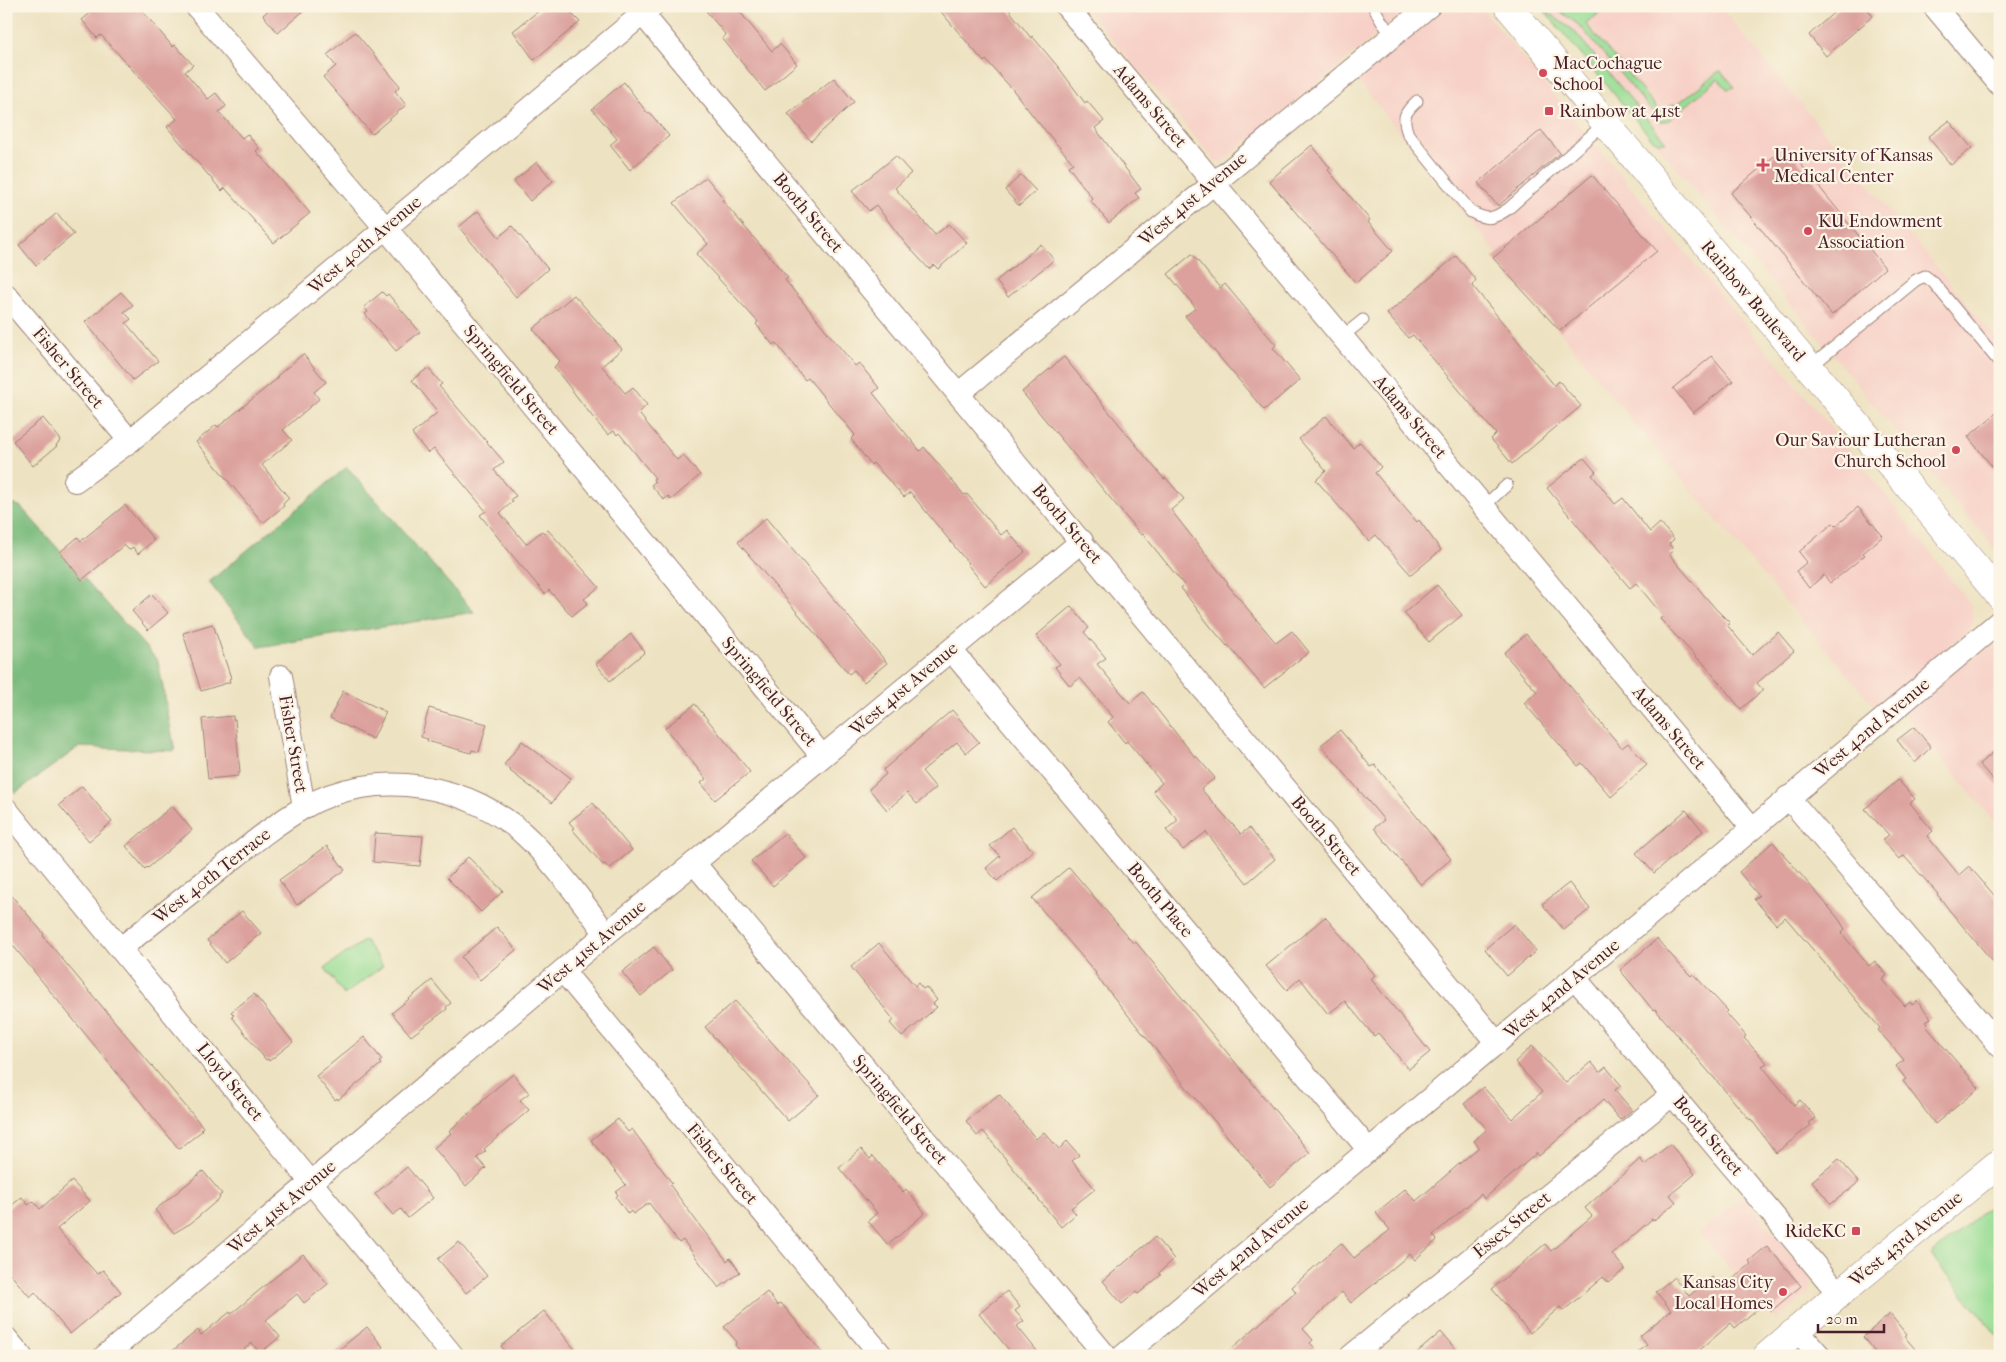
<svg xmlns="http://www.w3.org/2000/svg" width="2006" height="1362" font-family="'IM FELL French Canon',serif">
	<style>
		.built { fill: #f7d1c7 }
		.green { fill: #9add95; stroke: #727e60 }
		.forest { fill: #7bbc7e; stroke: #626e54 }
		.building { fill: #dca19d }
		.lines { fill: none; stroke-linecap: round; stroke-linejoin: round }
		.service-casing { stroke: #9c8076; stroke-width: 13 }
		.minor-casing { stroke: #9c8076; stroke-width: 24 }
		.tertiary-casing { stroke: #9c8076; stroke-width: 29 }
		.primary-casing { stroke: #9c8076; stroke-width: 29 }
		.service { stroke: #fff; stroke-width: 11 }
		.minor { stroke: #fff; stroke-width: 22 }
		.tertiary { stroke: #fff; stroke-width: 28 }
		.primary { stroke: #fff; stroke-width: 28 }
		.poi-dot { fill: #d1495b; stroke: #fcf5e5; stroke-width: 2 }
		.labels { text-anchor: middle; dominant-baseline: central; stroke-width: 4.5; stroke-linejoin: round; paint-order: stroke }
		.poi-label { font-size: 18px; fill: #4a1f2b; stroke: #fcf5e5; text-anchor: start }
		.street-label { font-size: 18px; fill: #4a1f2b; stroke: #fcf5e5 }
	</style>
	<rect width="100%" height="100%" fill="#fcf5e5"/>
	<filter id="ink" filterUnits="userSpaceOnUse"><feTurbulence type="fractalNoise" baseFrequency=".02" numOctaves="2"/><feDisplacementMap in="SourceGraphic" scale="10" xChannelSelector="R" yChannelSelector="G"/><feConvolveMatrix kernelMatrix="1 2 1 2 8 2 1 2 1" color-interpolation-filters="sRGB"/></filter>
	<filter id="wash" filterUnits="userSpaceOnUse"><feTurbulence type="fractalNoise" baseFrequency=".0096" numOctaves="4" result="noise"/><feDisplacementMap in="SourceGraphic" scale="20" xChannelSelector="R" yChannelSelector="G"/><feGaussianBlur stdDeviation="1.12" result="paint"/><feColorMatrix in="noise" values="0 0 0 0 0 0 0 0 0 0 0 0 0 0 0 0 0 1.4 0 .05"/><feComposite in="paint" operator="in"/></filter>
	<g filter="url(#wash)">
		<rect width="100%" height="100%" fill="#ede2c1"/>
		<g class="built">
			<path d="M1084 6H1412L1222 162H1219L1215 161Z"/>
			<path d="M1452 6H1478L1482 9 1858 460 1971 605 1973 619 1968 631 1876 708 1628 416 1355 77 1408 35Z"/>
			<path d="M1541 6H1732L1725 13 2000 343V555Z"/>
			<path d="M1994 646 2000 647V828L1903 712 1978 653Z"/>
			<path d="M1743 1197 1810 1277 1812 1285 1809 1293 1776 1320 1699 1233Z"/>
		</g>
		<g class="green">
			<path d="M1553 6H1610L1604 9 1586 24 1661 113 1672 104 1676 105 1718 72 1721 71 1735 87 1727 89 1718 79 1669 120 1661 122 1580 26Z"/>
			<path d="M1542 8 1575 32 1666 142H1658L1651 138Z"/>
			<path d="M365 940 383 966 344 995 325 968Z"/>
			<path d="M2000 1197V1339L1931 1255Z"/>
		</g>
		<g class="forest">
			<path d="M347 467 474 612 259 647 209 582Z"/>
			<path d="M6 503 20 506 158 661 175 751 79 747 15 793 6 784Z"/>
		</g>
		<g id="blocks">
			<g class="building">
				<path d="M99 6H138L173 47 175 45 193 65 185 72 208 99 216 93 226 106 219 112 242 138 247 134 259 148 256 151 310 213 274 243 225 188 222 191 167 127 177 119 101 35 97 38 82 20Z"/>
				<path d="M273 6H309L278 33 263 15Z"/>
				<path d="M545 6H564L580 22 534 60 513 31Z"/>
				<path d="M702 6H735L772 51 780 44 797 64 765 91 722 38 726 35Z"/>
				<path d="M936 6H1006L1031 38 1032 36 1059 68 1085 103 1087 101 1104 121 1095 128 1141 189 1135 193 1139 198 1109 223 1090 200 1092 198 1068 166 1073 163 1037 121 1013 90 986 60 984 62Z"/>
				<path d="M1841 6H1865L1873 16 1826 56 1809 35Z"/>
				<path d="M355 32 400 86 395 91 406 105 372 134 323 77 336 66 327 55Z"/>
				<path d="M834 78 854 102 811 141 788 114Z"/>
				<path d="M624 82 648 114 650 113 669 136 630 170 610 145 617 139 592 109Z"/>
				<path d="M1949 121 1972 148 1951 165 1928 137Z"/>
				<path d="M1541 130 1560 153 1498 206 1478 183Z"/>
				<path d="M1312 145 1330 168 1328 170 1370 220 1368 222 1393 251 1356 283 1269 181Z"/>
				<path d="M1786 146 1885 268 1832 315 1731 193Z"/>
				<path d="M896 156 911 173 895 188 935 235 949 224 967 243 938 269 934 265 929 269 905 243 876 205 869 211 852 191Z"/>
				<path d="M537 162 553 181 530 201 514 181Z"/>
				<path d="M1021 175 1036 191 1019 206 1005 190Z"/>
				<path d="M1592 175 1657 251 1560 331 1493 258Z"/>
				<path d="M706 177 724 199 722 200 788 278 785 280 855 366 859 363 879 388 873 393 920 451 924 447 964 495 967 494 1001 535 1007 530 1025 552 985 586 967 564 968 563 910 492 904 497 873 463 871 465 851 439 855 435 808 378 805 380 776 343 773 345 756 324 758 322 696 254 708 244 674 203Z"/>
				<path d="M478 211 499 237 512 226 548 269 516 297 459 227Z"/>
				<path d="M57 213 74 234 36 266 19 245Z"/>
				<path d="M1041 244 1054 260 1008 297 996 281Z"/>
				<path d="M1192 254 1220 288 1225 284 1276 345 1273 348 1300 380 1264 410 1185 316 1196 308 1168 274Z"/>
				<path d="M1456 256 1476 280 1472 285 1554 385 1559 381 1581 406 1512 464 1491 439 1496 434 1413 335 1408 338 1387 314Z"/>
				<path d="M121 292 133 305 124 312 131 319 126 323 158 361 133 380 85 322Z"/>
				<path d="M382 292 386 296 388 294 420 332 396 351 365 314 368 312 364 307Z"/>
				<path d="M574 295 622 349 602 366 625 393 633 387 647 405 639 412 640 415 677 460 683 455 700 475 671 500 668 496 664 500 651 485 655 482 653 479 655 478 619 433 617 435 614 431 608 435 595 420 554 367 560 361 533 329Z"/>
				<path d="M303 354 326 382 314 392 319 399 283 430 292 440 262 465 289 498 283 504 284 506 263 523 196 442 216 425 218 427 278 378 277 376Z"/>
				<path d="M1712 356 1733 381 1693 413 1673 388Z"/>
				<path d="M1064 357 1164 479 1166 478 1184 499 1171 510 1228 583 1227 584 1276 643 1292 631 1309 652 1264 688 1228 645 1227 646 1210 626 1181 588 1184 585 1143 534 1141 535 1022 392Z"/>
				<path d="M428 368 442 384 439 386 504 462 494 470 516 496 511 499 513 501 500 513 526 544 542 531 544 533 548 530 599 587 584 599 588 603 572 616 549 590 545 594 512 555 480 515 486 511 434 449 428 453 412 434 438 412 412 380Z"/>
				<path d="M2000 410V476L1968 437Z"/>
				<path d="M1326 416 1353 448 1360 442 1381 467 1375 473 1417 522 1419 520 1441 550 1411 575 1376 535 1369 541 1316 480 1326 471 1299 439Z"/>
				<path d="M43 418 61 440 56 445 57 446 33 466 13 441Z"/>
				<path d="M1584 458 1596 472 1592 475 1615 504 1623 498 1650 532 1660 523 1674 539 1669 544 1674 550 1669 554 1715 608 1730 623 1727 625 1752 655 1778 632 1794 651 1757 683 1763 690 1741 709 1700 659 1699 660 1660 619 1663 616 1636 583 1630 588 1599 552 1547 488Z"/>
				<path d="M125 505 154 540 138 554 133 547 129 550 124 545 82 580 60 552 78 537 81 541Z"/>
				<path d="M1858 507 1883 536 1863 553 1865 555 1842 574 1830 583 1824 575 1809 588 1796 571 1807 562 1799 552 1833 523 1836 526Z"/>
				<path d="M766 518 887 663 864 682 854 670 849 674 738 542Z"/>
				<path d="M1437 585 1462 615 1429 642 1404 613Z"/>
				<path d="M152 594 168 613 148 630 132 611Z"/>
				<path d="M1071 606 1089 628 1084 632 1106 658 1097 664 1130 703 1143 692 1195 757 1196 756 1215 778 1201 789 1241 834 1249 828 1275 859 1247 883 1206 832 1183 850 1166 830 1178 820 1153 791 1162 783 1127 741 1125 743 1108 722 1113 717 1080 678 1070 686 1055 667 1060 664 1036 636Z"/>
				<path d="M212 624 214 627 231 678 229 679 230 682 201 691 183 633Z"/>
				<path d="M631 634 645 652 610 681 596 664Z"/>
				<path d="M1526 634 1622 748 1628 743 1647 765 1611 797 1582 763 1578 766 1524 703 1537 692 1504 653Z"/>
				<path d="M343 691 386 712 373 739 330 718Z"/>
				<path d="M695 704 750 772 715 800 701 783 706 779 665 728Z"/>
				<path d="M429 708 487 724 479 752 472 750 471 753 427 741 428 739 421 737Z"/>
				<path d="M952 710 979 742 966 753 957 742 922 771 936 788 917 804 907 793 887 810 869 789 886 774 883 770Z"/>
				<path d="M233 716V720L235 719 240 773H238V776L208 779 202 719Z"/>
				<path d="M1914 727 1931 747 1915 763 1897 740Z"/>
				<path d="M1340 730 1371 767 1375 765 1451 859 1421 885 1374 828 1384 820 1321 745Z"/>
				<path d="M522 741 571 778 552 803 510 771 511 770 504 765Z"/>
				<path d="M2000 747V787L1979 764Z"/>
				<path d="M1898 780 1915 799 1910 803 1933 831 1927 836 1959 875 1969 866 2000 902V970L1950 911 1937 894H1938L1904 856 1899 859 1882 840 1889 835 1865 809Z"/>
				<path d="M82 786 112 822 89 841 59 805Z"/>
				<path d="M593 803 632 850 609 869 605 864 603 865 572 829 574 828 569 822Z"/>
				<path d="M172 806 192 830 148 868 147 867 145 869 126 846Z"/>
				<path d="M1686 810 1703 831 1654 873 1636 853Z"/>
				<path d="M1012 827 1033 851 997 881 986 868 1000 856 990 846Z"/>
				<path d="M375 833 423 836 420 866 373 862Z"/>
				<path d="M785 833 806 858 773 886 751 861Z"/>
				<path d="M1773 842 1838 918 1845 929 1842 932 1843 935 1869 966 1875 961 1887 975 1882 980 1905 1006 1910 1002 1912 1005 1917 1001 1931 1018 1926 1022 1928 1024 1926 1026 1979 1088 1935 1124 1903 1081 1906 1079 1896 1066 1904 1060 1878 1030 1880 1028 1785 917 1776 924 1754 899 1759 896 1739 872Z"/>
				<path d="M327 846 345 870 297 905 279 880Z"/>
				<path d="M468 857 503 891 481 912 447 878Z"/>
				<path d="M1069 867 1133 943 1135 941 1310 1153 1270 1187 1190 1092 1095 974 1096 973 1032 898Z"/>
				<path d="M1569 883 1590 909 1564 930 1542 904Z"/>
				<path d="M6 889 44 934 43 936 203 1127 201 1129 203 1130 179 1149 6 937Z"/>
				<path d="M242 911 261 933 225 963 207 940Z"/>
				<path d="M1325 917 1375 975 1371 979 1430 1052 1409 1069 1378 1033 1374 1036 1345 1001 1328 1014 1300 978 1287 990 1266 966Z"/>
				<path d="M1514 924 1536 951 1507 976 1485 949Z"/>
				<path d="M497 927 516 950 480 980 461 957Z"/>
				<path d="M1657 939 1680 965 1691 976 1693 974 1728 1011 1726 1013 1746 1036 1744 1038 1767 1063 1762 1066 1794 1105 1800 1100 1816 1118 1809 1123 1811 1125 1776 1153 1751 1119 1750 1120 1655 1009 1653 1010 1620 970Z"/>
				<path d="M879 943 915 986 918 983 923 989 926 987 937 1000 933 1004 937 1007 902 1037 890 1023 894 1020 851 967Z"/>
				<path d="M654 947 672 970 641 996 622 972Z"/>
				<path d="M432 980 451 1003 446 1007 447 1009 411 1036 392 1013Z"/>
				<path d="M254 994 293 1042 269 1061 268 1059 266 1060 232 1017 234 1015 231 1012Z"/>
				<path d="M735 1001 819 1095 788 1121 705 1027Z"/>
				<path d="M364 1037 382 1060 379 1062 381 1064 338 1100 337 1098 335 1100 316 1076Z"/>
				<path d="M1532 1046 1566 1083 1591 1062 1600 1072 1606 1067 1621 1085 1615 1090 1632 1110 1620 1120 1603 1100 1539 1156 1537 1153 1484 1199 1481 1194 1433 1235 1437 1240 1415 1260 1410 1254 1351 1303 1342 1292 1303 1329 1313 1340 1310 1343 1315 1348 1306 1356H1223L1296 1292 1292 1287 1341 1243 1354 1258 1390 1230 1376 1213 1405 1189 1416 1201 1479 1147 1474 1141 1487 1129 1464 1104 1483 1087 1512 1119 1542 1092 1515 1062Z"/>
				<path d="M513 1074 529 1093 520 1100 529 1110 484 1149 486 1151 477 1158 486 1168 466 1186 434 1148 451 1133 449 1131 482 1102 481 1101Z"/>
				<path d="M999 1094 1036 1139 1044 1132 1059 1149 1067 1141 1079 1155 1072 1161 1095 1189 1071 1208 1076 1214 1061 1227 983 1131 977 1136 966 1121Z"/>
				<path d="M618 1119 628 1132 632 1129 672 1183 670 1185 700 1226 727 1261 730 1258 740 1272 719 1288 683 1240 679 1243 649 1203 633 1214 631 1211 628 1214 616 1197 618 1195 616 1192 626 1185 591 1140Z"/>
				<path d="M1670 1144 1695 1174 1670 1195 1676 1202 1654 1220 1652 1219 1612 1254 1625 1269 1608 1283 1603 1277 1563 1311 1560 1307 1530 1333 1492 1289 1545 1244 1551 1251 1592 1216 1585 1208 1640 1159 1645 1165Z"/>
				<path d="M861 1149 870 1159 873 1156 903 1192 906 1189 925 1213 888 1245 868 1221 877 1213 839 1168Z"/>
				<path d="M1839 1159 1859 1182 1831 1204 1812 1181Z"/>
				<path d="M407 1167 433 1198 408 1218 401 1209 393 1215 375 1194Z"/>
				<path d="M203 1171 222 1194 219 1196 220 1198 191 1223 174 1233 155 1210Z"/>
				<path d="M72 1181 90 1201 57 1229 97 1274 103 1270 121 1292 70 1334 35 1292 30 1297 6 1269V1210L22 1197 28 1205 33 1201 40 1209Z"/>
				<path d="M1155 1237 1174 1259 1159 1273 1161 1275 1138 1294 1136 1292 1122 1304 1103 1281Z"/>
				<path d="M459 1242 487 1276 466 1293 438 1259Z"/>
				<path d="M1767 1246 1801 1286 1770 1312 1763 1304 1735 1328 1731 1323 1693 1356H1634L1647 1345 1640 1336 1671 1310 1656 1292 1674 1277 1689 1296 1712 1277 1722 1288 1751 1264 1749 1261Z"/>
				<path d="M303 1254 328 1284 304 1303 297 1294 266 1320 280 1337 260 1353 252 1343 236 1356H166L198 1330 201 1335 230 1312 231 1314Z"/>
				<path d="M1007 1291 1020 1307 1015 1311 1024 1321 1017 1326 1041 1356H1014L979 1314Z"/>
				<path d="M767 1292 778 1306 781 1303 825 1356H744L735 1345 737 1342 724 1327Z"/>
				<path d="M544 1311 580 1356H509L501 1346Z"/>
				<path d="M1890 1314 1906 1334 1904 1336 1921 1356H1878L1863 1337Z"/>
				<path d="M367 1327 383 1347 372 1356H331Z"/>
				<path d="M1441 1332 1461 1356H1413Z"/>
			</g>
		</g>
	</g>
	<g filter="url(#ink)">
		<use href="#blocks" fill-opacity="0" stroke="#9c8076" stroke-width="1"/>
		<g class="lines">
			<defs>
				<g id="service">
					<path d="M1373 6 1382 22 1393 36"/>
					<path d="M1417 101C1404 113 1402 117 1408 134L1471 212C1488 221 1493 219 1508 209L1605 123"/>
					<path d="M1343 336 1363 320"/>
					<path d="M1809 368 1916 280 1925 276 1933 282 2000 363"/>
					<path d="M1484 506 1507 485"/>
				</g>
				<g id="minor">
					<path d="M196 6 399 244 822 756"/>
					<path d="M636 6 1497 1043"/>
					<path d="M1066 6 1752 828"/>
					<path d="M1934 6 2000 85"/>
					<path d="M6 295 130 441"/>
					<path d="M958 394 1429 6"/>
					<path d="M75 481 130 441 652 6"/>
					<path d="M951 650 1368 1149"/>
					<path d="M281 676 304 807"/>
					<path d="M1788 797 2000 1046"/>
					<path d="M6 809 453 1356"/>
					<path d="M694 863 1106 1356"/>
					<path d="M121 948C155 921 190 893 224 866 250 845 275 824 303 808 374 766 473 783 530 840 558 868 583 902 606 934"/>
					<path d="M563 971 882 1356"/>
					<path d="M1575 978 1839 1294"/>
					<path d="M1798 1331 1820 1356"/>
					<path d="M6 1338 21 1356"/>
					<path d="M105 1356 606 934 694 863 1082 541"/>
					<path d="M1123 1356 2000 621"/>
					<path d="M1351 1356 1673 1094"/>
				</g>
				<path id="tertiary" d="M1767 1356 1839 1294 2000 1162"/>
				<path id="primary" d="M1508 6 2000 596"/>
			</defs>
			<use href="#service" class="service-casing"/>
			<use href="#minor" class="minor-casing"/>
			<use href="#tertiary" class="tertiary-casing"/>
			<use href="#primary" class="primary-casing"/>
			<use href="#service" class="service"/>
			<use href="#minor" class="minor"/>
			<use href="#tertiary" class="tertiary"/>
			<use href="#primary" class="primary"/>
		</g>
	</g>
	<g class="poi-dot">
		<circle cx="1543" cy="73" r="5"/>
		<rect x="1544" y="106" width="10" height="10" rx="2.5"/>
		<path d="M1760.5 157.5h5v5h5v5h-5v5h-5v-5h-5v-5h5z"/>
		<circle cx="1808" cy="231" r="5"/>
		<circle cx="1956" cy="450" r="5"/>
		<rect x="1851" y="1226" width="10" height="10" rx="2.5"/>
		<circle cx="1783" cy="1292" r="5"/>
	</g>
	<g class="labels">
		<g class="poi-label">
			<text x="1553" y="63">MacCochague<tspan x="1553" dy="21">School</tspan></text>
			<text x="1559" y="111">Rainbow at 41st</text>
			<text x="1774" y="155">University of Kansas<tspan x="1774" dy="21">Medical Center</tspan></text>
			<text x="1818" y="221">KU Endowment<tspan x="1818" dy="21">Association</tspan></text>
			<text x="1946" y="440" text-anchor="end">Our Saviour Lutheran<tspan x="1946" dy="21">Church School</tspan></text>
			<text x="1846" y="1231" text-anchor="end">RideKC</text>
			<text x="1773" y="1282" text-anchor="end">Kansas City<tspan x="1773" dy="21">Local Homes</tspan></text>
		</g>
		<g class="street-label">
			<text transform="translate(1150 106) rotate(50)">Adams Street</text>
			<text transform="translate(1193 199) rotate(-40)">West 41st Avenue</text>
			<text transform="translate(808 213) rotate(50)">Booth Street</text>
			<text transform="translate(365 245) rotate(-40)">West 40th Avenue</text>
			<text transform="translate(1753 301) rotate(50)">Rainbow Boulevard</text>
			<text transform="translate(68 368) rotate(50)">Fisher Street</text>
			<text transform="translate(511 380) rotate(50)">Springfield Street</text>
			<text transform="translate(1410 417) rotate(50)">Adams Street</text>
			<text transform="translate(1067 524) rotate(50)">Booth Street</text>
			<text transform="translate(904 689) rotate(-40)">West 41st Avenue</text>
			<text transform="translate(769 692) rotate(50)">Springfield Street</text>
			<text transform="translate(1669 728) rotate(50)">Adams Street</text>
			<text transform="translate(1872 728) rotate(-40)">West 42nd Avenue</text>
			<text transform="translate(293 744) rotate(80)">Fisher Street</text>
			<text transform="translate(1326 836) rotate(50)">Booth Street</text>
			<text transform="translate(212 876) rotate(-38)">West 40th Terrace</text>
			<text transform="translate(1160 900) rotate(50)">Booth Place</text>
			<text transform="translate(592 947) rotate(-40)">West 41st Avenue</text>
			<text transform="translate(1562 989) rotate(-40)">West 42nd Avenue</text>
			<text transform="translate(230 1082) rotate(51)">Lloyd Street</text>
			<text transform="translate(900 1110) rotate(50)">Springfield Street</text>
			<text transform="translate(1708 1136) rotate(50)">Booth Street</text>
			<text transform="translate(722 1164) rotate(50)">Fisher Street</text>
			<text transform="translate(282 1207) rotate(-40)">West 41st Avenue</text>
			<text transform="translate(1512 1225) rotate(-39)">Essex Street</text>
			<text transform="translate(1906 1239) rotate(-39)">West 43rd Avenue</text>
			<text transform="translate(1251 1248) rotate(-40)">West 42nd Avenue</text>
		</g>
	</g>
	<rect width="2006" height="1362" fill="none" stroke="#fcf5e5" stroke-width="25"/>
	<path d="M1818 1324v8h66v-8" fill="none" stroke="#4a1f2b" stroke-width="2.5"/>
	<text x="1826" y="1324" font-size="15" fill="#4a1f2b" stroke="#fcf5e5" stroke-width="4" paint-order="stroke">20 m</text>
</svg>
